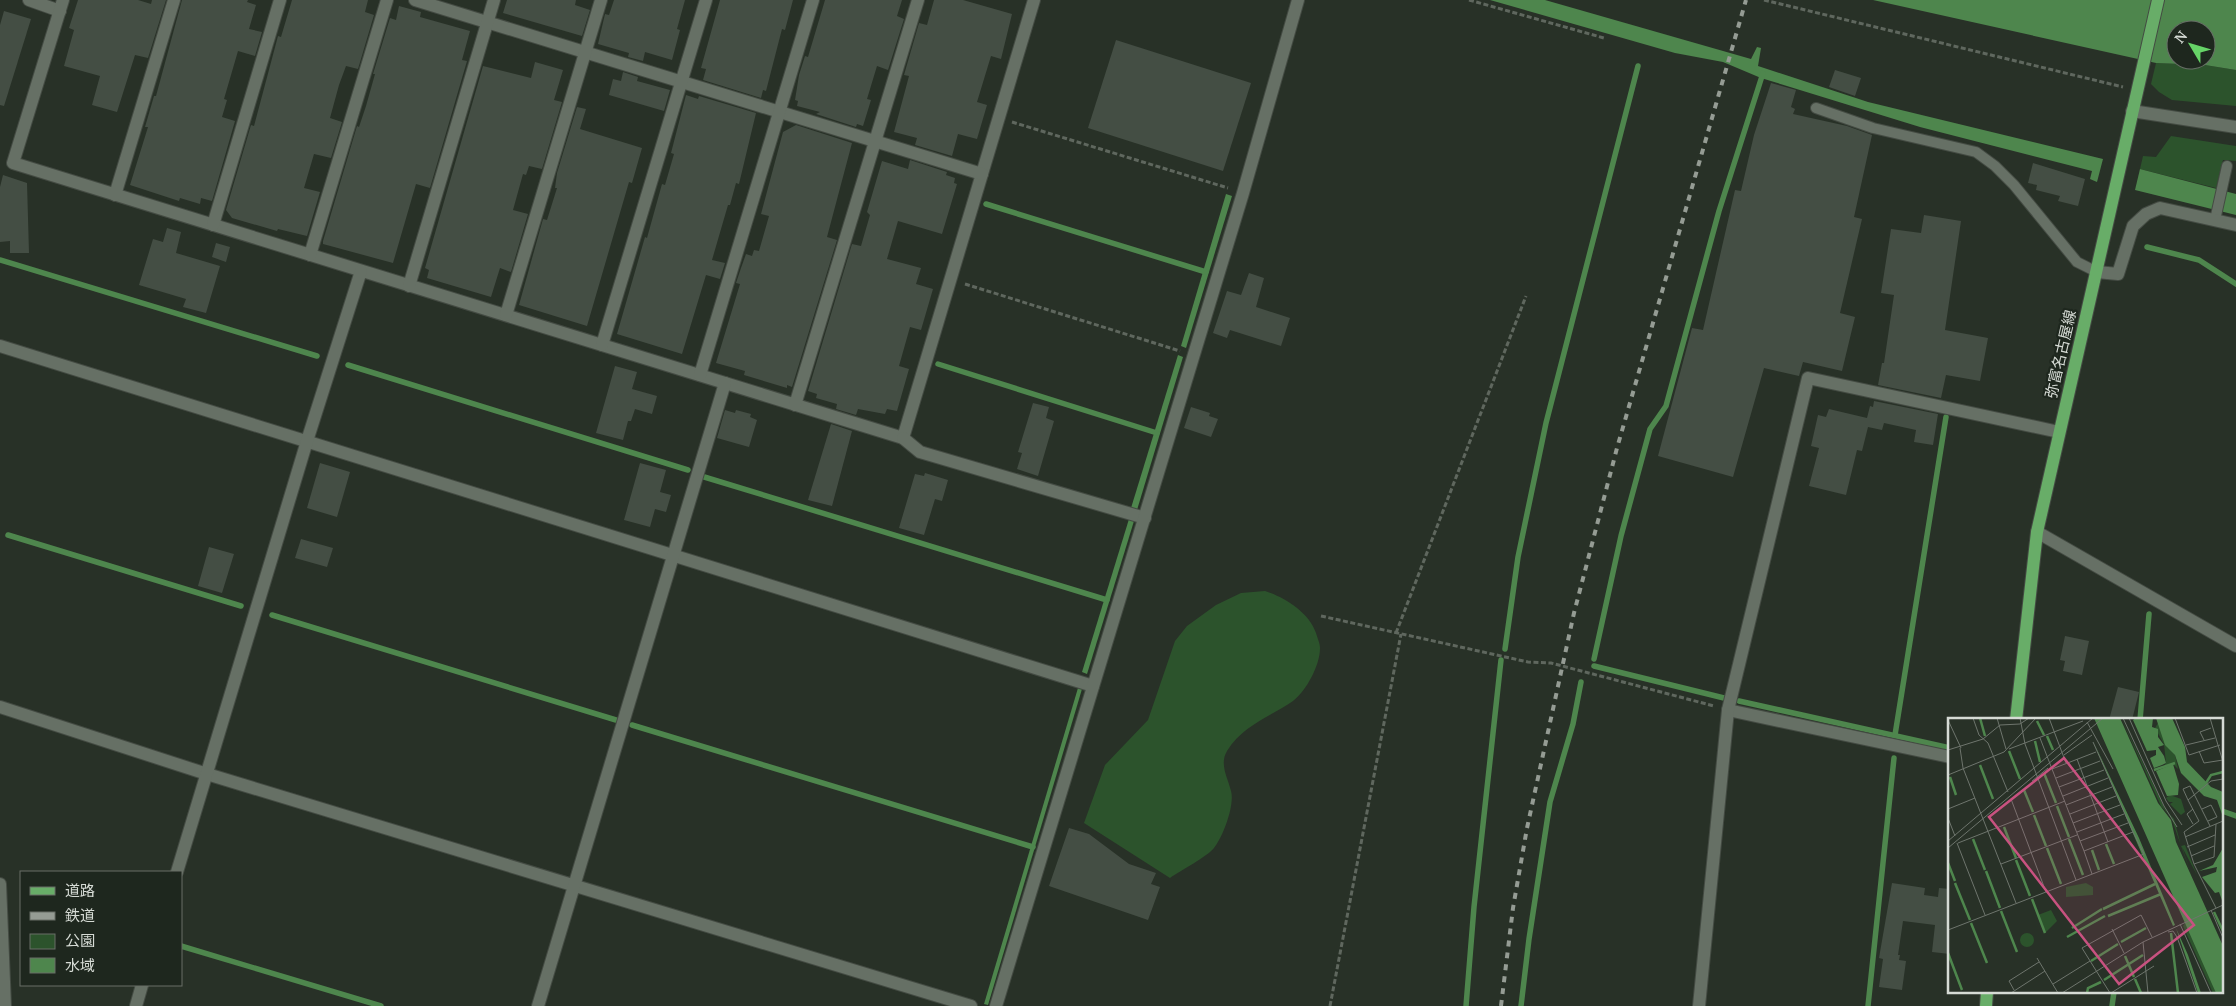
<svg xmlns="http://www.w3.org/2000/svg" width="2236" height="1006" font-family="'PT Serif','Noto Sans JP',serif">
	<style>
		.green { fill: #2c532c }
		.water { fill: #4e864d; fill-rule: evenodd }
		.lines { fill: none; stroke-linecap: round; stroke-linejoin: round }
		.stream { stroke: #4e864d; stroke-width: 5.5 }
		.building { fill: #444e44 }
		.service-casing { stroke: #444b43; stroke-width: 12 }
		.minor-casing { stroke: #444b43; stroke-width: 14 }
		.secondary-casing { stroke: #444b43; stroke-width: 14 }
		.primary-casing { stroke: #444b43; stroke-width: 14 }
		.path { stroke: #5f675e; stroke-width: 3; stroke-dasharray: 5 2.5; stroke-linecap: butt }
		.service { stroke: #667065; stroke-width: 10 }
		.minor { stroke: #667065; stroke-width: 12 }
		.secondary { stroke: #667065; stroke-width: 12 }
		.primary { stroke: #68ad68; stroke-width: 12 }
		.rail { stroke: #959c94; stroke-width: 4; stroke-dasharray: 6 6; stroke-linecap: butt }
		.labels { text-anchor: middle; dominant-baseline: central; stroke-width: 4.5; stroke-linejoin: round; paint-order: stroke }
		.street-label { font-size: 15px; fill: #d6dbd5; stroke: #1e271e }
		.inset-river { fill: none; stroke: #4e864d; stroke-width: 2.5 }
		.inset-road { fill: none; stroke: #6e756d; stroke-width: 1 }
		.view { fill: #c85280; fill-opacity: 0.15; stroke: #c85280; stroke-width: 2.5 }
		.inset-edge { fill: none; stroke: #d6dbd5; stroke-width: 2.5 }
	</style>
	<rect width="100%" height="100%" fill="#283127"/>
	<g class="green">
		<path d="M2156 63 2205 65 2236 70V106L2172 100 2159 92 2151 84Z"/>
		<path d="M2171 136 2236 146V161L2223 160 2216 188 2140 169 2143 156 2156 157Z"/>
		<path d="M1265 591C1284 597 1309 612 1316 633 1317 637 1320 643 1320 648 1320 665 1307 690 1293 701 1270 717 1243 725 1227 751 1219 764 1228 778 1231 791 1235 805 1223 837 1214 848 1208 856 1180 871 1170 878L1084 823 1105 765 1148 720 1175 641 1187 626 1216 605 1241 593Z"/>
	</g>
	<g class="water">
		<path d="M1490 0H1545L1751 59 1757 47 1761 48 1758 66 1868 102 2103 159 2097 182 2090 179 2092 171 1920 127 1761 78 1723 62 1675 53Z"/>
		<path d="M1873 0H2236V70L2205 65 2156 63ZM2176 30H2206V60H2176Z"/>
		<path d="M2140 169 2236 194V215L2135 190Z"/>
		<path d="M1226 194 1232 196 1186 348 1181 346Z"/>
		<path d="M1178 355 1183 357 1137 510 1131 508Z"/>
		<path d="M1129 519 1134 521 1087 674 1082 672Z"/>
		<path d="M1078 688 1082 689 988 1005 984 1004Z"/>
	</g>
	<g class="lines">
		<g class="stream">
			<path d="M986 204 1206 272"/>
			<path d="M2147 247 2199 260 2236 284"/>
			<path d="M0 260 317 356"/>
			<path d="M938 364 1157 433"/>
			<path d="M348 365 688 470"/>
			<path d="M701 476 1107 600"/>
			<path d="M8 535 241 606"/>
			<path d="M272 615 616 720"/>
			<path d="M1505 649 1518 557 1546 423 1638 66"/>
			<path d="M1594 659 1621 536 1650 429 1666 406 1719 211 1763 73"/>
			<path d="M1594 666 1724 698"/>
			<path d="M1739 701 1950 748"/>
			<path d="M2140 720 2149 614"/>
			<path d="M632 725 1033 847"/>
			<path d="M1895 735 1946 417"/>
			<path d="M2222 811 2236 816"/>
			<path d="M181 946 381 1006"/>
			<path d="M1466 1006 1474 907 1501 660"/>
			<path d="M1521 1006 1529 939 1550 802 1573 724 1581 682"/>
			<path d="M1868 1006 1894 758"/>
			<path d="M2112 1006 2114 992"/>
		</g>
	</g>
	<g class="building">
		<path d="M78 0H138L151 4 152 0H166L148 58 135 55 117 112 92 105 100 76 64 66 74 30 69 28Z"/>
		<path d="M182 0H248L247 2 256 5 249 29 262 32 255 56 238 51 224 99 227 100 222 117 235 121 212 201 201 198 200 204 180 198 179 201 130 185 148 127H145L154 96H156Z"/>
		<path d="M292 0H368L365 12 374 15 358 69 346 66 339 85 330 118 342 122 331 158 314 154 304 188 320 192 307 236 278 229 277 231 232 218 226 210 251 125 254 126 278 36 281 37Z"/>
		<path d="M507 0H576L575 5 590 10 582 36 503 13Z"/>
		<path d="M614 0H685L677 29 680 30 672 60 645 52 643 61 628 57 629 53 598 44 605 14 609 15Z"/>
		<path d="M720 0H793L785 30 782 29 766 91 763 90 761 98 703 80 706 69 701 68Z"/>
		<path d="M825 0H902L897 16 904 19 888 70 877 66 867 99 871 100 863 126 857 124 856 127 816 114 820 112 797 106 798 101 795 100 799 75 805 56 808 57Z"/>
		<path d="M934 0H963L1012 14 1001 59 991 56 977 102 987 105 977 139 958 134 952 156 915 145 917 138 894 132 909 76 904 75 919 23 927 25Z"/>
		<path d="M399 6 421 12 420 17 470 31 462 60 467 61 430 188 416 184 393 263 323 244V241L357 126 359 127 366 106 375 74H373L390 18 396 20Z"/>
		<path d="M4 11 31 19 4 106 0 105V25Z"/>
		<path d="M1116 40 1251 83 1223 171 1088 128Z"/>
		<path d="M535 62 563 70 554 100 562 102 542 169 529 166 526 175 523 174 513 210 528 214 511 272 500 268 491 297 427 278 429 270 425 268 483 66 531 78Z"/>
		<path d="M1835 70 1861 78 1855 96 1829 87Z"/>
		<path d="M623 72 638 77 637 81 670 90 664 111 609 95 613 79 621 81Z"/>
		<path d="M1771 83 1796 90 1791 107 1795 109 1793 114 1847 126 1872 135 1854 217 1862 219 1840 313 1855 317 1842 371 1803 362 1799 376 1764 368 1733 477 1658 456 1692 328 1703 330 1735 190 1741 191 1754 135Z"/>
		<path d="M686 95 698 99 699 96 756 113 739 184 736 183 730 205H728L712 260 725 263 720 279 706 275 682 354 617 334 645 237 647 238 662 184 665 185 674 154 671 153Z"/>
		<path d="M577 107 586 109 580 129 642 148 632 183 629 182 587 326 519 305 543 219 547 220 557 188H555L557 173Z"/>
		<path d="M796 125 852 143 827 237 837 240 792 387 787 385V388L744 375 745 371 716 363 740 284 736 283 741 268 746 254 752 256 754 250 759 251 769 216 761 214 783 132Z"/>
		<path d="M910 160 947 172 946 175 955 178 954 183 957 184 942 234 898 221 887 259 921 268 916 284 933 289 921 330 910 327 899 366 909 369 897 411 887 409 885 414 858 409 856 415 836 409 837 404 816 398 817 394 808 391 852 244 861 246 870 215 867 212 882 161 908 169Z"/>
		<path d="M2033 163 2085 179 2078 206 2058 201 2060 196 2036 190 2037 185 2028 183Z"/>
		<path d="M3 175 27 183 29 253H10V241L0 242V187Z"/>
		<path d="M1924 215 1961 221 1945 330 1988 338 1980 381 1946 375 1941 398 1878 385 1882 363H1884L1894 295 1881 293 1891 229 1921 233Z"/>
		<path d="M167 228 181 232 176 253 220 266 206 313 183 307 186 299 139 285 153 239 163 242Z"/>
		<path d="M216 243 230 247 226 262 212 257Z"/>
		<path d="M1249 273 1264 278 1256 307 1290 318 1281 346 1230 330 1227 338 1213 333 1227 291 1241 295Z"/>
		<path d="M615 366 637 372 632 389 657 396 652 414 635 409 631 421H628L623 440 596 433Z"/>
		<path d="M1874 401 1938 414 1933 445 1914 442 1916 430 1884 423 1882 430 1868 427 1862 451 1857 450 1846 495 1809 486 1819 448 1811 446 1818 415 1826 417 1829 409 1867 418 1870 406 1873 407Z"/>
		<path d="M1033 403 1049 407 1046 418 1054 421 1038 476 1017 469 1022 453 1018 452Z"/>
		<path d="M1191 407 1210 413 1209 416 1218 419 1211 437 1184 428Z"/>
		<path d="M725 410 735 413 736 410 751 414 750 417 757 420 749 447 717 438Z"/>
		<path d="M831 424 852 431 832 506 808 500Z"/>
		<path d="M320 463 350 472 337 517 307 508Z"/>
		<path d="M640 463 666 470 660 492 671 495 666 512 655 509 650 527 624 520Z"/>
		<path d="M925 473 948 480 942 501 935 499 924 535 899 528 915 474 924 476Z"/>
		<path d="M301 539 333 548 327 567 295 558Z"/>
		<path d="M209 547 234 554 222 593 198 586Z"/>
		<path d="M2065 636 2089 641 2082 675 2063 671 2065 661 2060 660Z"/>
		<path d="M2118 687 2139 692 2132 720H2109Z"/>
		<path d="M1069 828 1089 834 1129 864 1156 873 1151 884 1160 887 1148 920 1049 886Z"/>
		<path d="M1892 883 1925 888 1924 895 1938 897 1939 888 1950 889V954L1932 952 1935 925 1903 921 1898 955H1900L1899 960 1906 961 1902 990 1879 987 1883 959 1879 958Z"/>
	</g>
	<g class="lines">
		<defs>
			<g id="service">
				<path d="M1816 108 1873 128 1976 152 1995 166 2014 185 2077 262 2097 272"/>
				<path d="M2215 220 2227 166"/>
			</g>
			<g id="minor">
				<path d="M29 0 60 11"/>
				<path d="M63 0 13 163 903 438 1034 0"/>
				<path d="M415 0 982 174"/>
				<path d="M115 195 174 0"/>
				<path d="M213 225 280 0"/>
				<path d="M310 255 387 0"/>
				<path d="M2097 272 2118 274 2133 226 2146 214 2160 208 2236 225"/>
				<path d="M409 286 494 0"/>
				<path d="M506 315 601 0"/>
				<path d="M602 345 706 0"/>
				<path d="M0 346 1093 686"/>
				<path d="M700 375 813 0"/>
				<path d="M795 405 918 0"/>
				<path d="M903 438 920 452 1145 518"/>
				<path d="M2037 532 2236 646"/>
				<path d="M0 707 207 774 971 1006"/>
				<path d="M1728 710 1950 757"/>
				<path d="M177 872 307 441 361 271"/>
				<path d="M0 884 5 1006"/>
				<path d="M136 1006 142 985"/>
				<path d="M538 1006 725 383"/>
				<path d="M996 1006 1243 193 1298 0"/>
				<path d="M1699 1006 1728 710 1808 378 2059 432"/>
			</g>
			<path id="secondary" d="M2132 111 2236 127"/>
			<g id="primary">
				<path d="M2016 720 2037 532 2158 0"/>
				<path d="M1986 1006 1987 992"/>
			</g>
		</defs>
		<use href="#service" class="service-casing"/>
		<use href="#minor" class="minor-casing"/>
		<use href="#secondary" class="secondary-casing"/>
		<use href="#primary" class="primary-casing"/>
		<g class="path">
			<path d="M1469 0 1604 38"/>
			<path d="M1764 0 2123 87"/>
			<path d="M1012 122 1228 188"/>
			<path d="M965 284 1180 351"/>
			<path d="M1321 616 1528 662 1551 663 1714 706"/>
			<path d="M1396 633 1526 296"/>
			<path d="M1330 1006 1401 634"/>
		</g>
		<use href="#service" class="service"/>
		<use href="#minor" class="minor"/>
		<use href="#secondary" class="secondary"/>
		<use href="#primary" class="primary"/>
		<path class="rail" d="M1501 1006 1513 908 1527 828 1574 613 1617 448 1746 0"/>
	</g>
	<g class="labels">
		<g class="street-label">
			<text transform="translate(2060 354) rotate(-77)">弥富名古屋線</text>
		</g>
	</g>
	<g transform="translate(1948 718)">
		<rect width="275" height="275" fill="#283127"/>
		<path d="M173 0 217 91 226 101 233 128 237 127 249 157 234 129 244 159 223 99 213 88ZM210 5 218 27 227 37 230 51 225 46 214 51 218 45 216 26 207 10ZM222 77 233 81 237 94 233 97 222 86 225 84H221L218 80ZM138 165 145 169V177L118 179V169ZM103 192 109 203 97 215 90 197ZM237 205 258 247 268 275H265L235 208ZM72 222a7 7 0 1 1 14 0a7 7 0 1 1-14 0Z" fill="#2c532c"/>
		<path d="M146 0H172L210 85 223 102 228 124 275 228V275H268ZM188 0H205L204 9 210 11V19L216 27 210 29 216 38 218 45 214 47 206 50 202 40 208 37V32L199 33 185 2ZM208 0H224L237 29 239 44 263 69 275 74V99L269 82 256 78 233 55 227 37 217 27ZM145 23 191 120 227 207 225 208ZM225 46 231 66 230 77 219 78 208 53ZM275 130V185L271 174 267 175 254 159 268 154 269 149 251 153 265 147ZM228 210 240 237 253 275H250Z" fill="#4e864d"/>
		<path class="inset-river" d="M32 0 37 18M89 3 96 17M99 18 105 32M87 23 92 44M61 33 72 61M32 47 45 81M206 52 227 45M96 55 108 85M2 59 8 77M258 65 263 57 275 54M76 72 85 94M109 88 121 119M86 97 98 128M56 109 68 140M25 121 37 152M121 121 135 157M158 126 166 146M99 130 113 166M144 132 151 152M68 142 82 178M0 145 7 163M38 153 52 190M7 165 22 202M84 181 97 215M155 191 207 166M53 193 69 234M266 194 275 213M160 198 213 176M23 205 39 245M124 210 154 191M223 215 230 275M119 219 157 198M173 224 198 210M0 235 14 272M177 238 186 259M143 243 170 226M187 261 193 275M156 262 195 237M139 275 140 270 153 264"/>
		<path class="inset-road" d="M25 0 31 17 40 25 60 74M49 0 58 31M72 0 77 26 128 162M101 0 118 45M175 0 216 88 229 109M181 0 218 83 234 107M227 0 241 37 272 27M262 0 275 44M0 2 13 30M139 4 165 51M92 20 104 51M256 22 252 14 263 10M145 24 185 114 136 133 104 51 148 34M238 27 267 20M12 30 15 50 68 185M61 31 135 3M0 32 35 21 52 7 72 6 81 0M251 33 256 45 275 42M116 37 144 17M129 41 160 124M0 57 56 34 88 0M108 60 152 43M84 63 100 50M111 69 156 52M115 78 160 60M63 81 98 174M240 82 235 71 242 68 262 108M118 87 164 69M0 91 27 80M245 91 239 96 245 106M254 91 263 87 269 99 260 103M122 96 168 78M0 100 7 118M125 105 172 87M268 106 266 139 246 146 236 114 251 103 240 82 263 63 275 61M129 114 176 96M237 119 275 103M0 123 145 0M132 123 180 105M9 125 37 197M10 125 117 83M239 129 267 117M0 130 155 0M136 133 144 156M243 138 266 128M53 146 129 117M246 146 268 190M263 192 275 220M232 206 263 275M164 211 176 235M0 212 196 136 185 114M220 214 225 213 229 219 249 275M195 224 200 275M89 240 110 275M105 266 142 243M66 272 61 263 91 244M63 275 97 253M114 275 195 224 275 187M162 275 134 230 193 197 204 219M163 275 206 248"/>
		<path class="view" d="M116 40 246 207 171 266 41 99Z"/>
		<rect width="275" height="275" class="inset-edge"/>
	</g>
	<rect x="20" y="871" width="162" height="115" fill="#1e271e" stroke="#686f67"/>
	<rect x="30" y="887" width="25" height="8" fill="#68ad68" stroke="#686f67"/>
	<text x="65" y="896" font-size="15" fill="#d6dbd5">道路</text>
	<rect x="30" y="912" width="25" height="8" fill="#959c94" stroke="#686f67"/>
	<text x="65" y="921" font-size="15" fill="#d6dbd5">鉄道</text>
	<rect x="30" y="934" width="25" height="15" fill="#2c532c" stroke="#686f67"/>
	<text x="65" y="946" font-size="15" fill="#d6dbd5">公園</text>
	<rect x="30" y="958" width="25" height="15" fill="#4e864d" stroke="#686f67"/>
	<text x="65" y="971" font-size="15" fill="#d6dbd5">水域</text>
	<g transform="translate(2191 45) rotate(308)"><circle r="24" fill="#1e271e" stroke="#686f67"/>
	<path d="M0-4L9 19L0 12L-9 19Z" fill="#66d467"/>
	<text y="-8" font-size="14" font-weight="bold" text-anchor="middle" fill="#d6dbd5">N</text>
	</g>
</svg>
